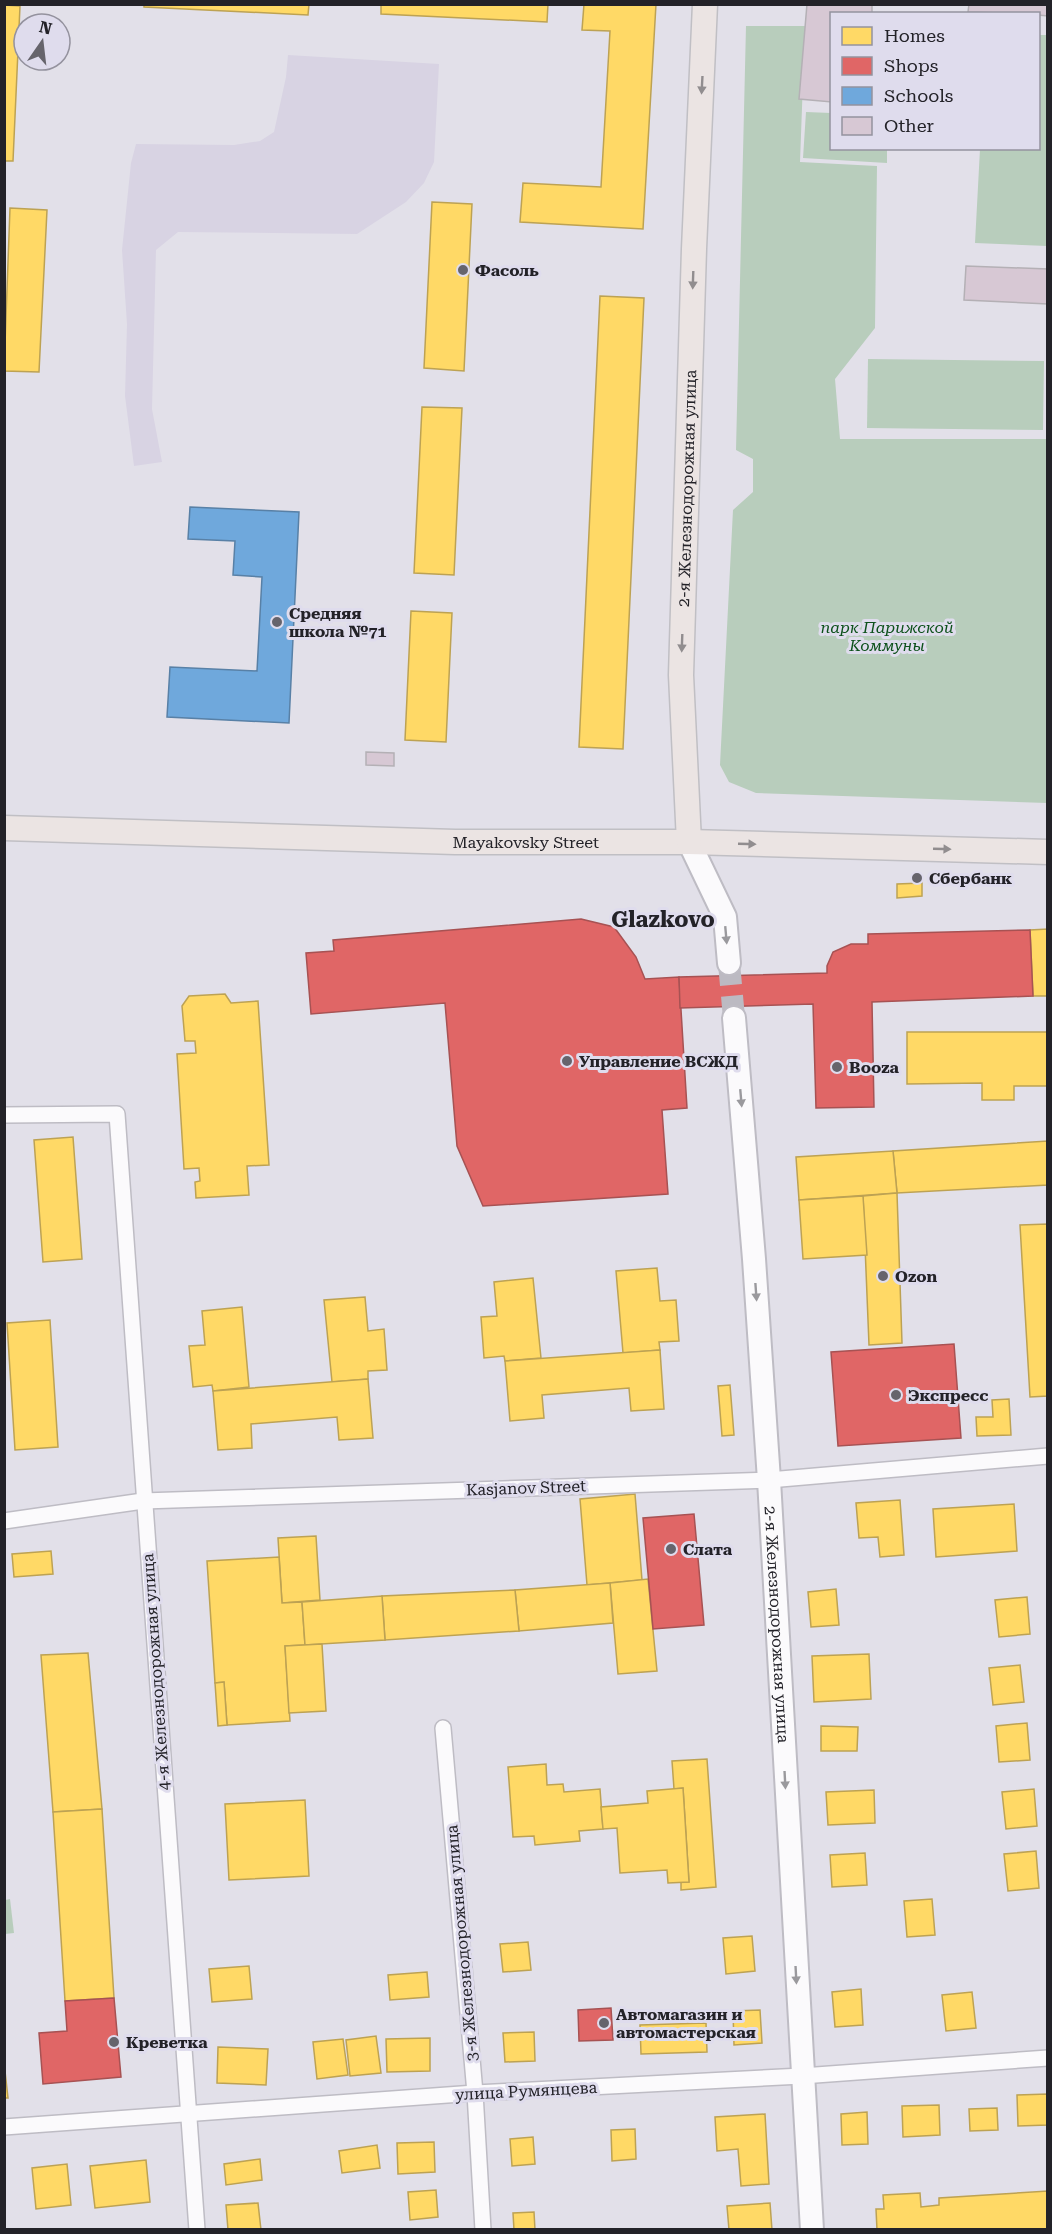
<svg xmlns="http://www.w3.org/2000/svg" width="1052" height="2234" font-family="'Roboto Serif',serif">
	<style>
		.industrial { fill: #d8d3e3 }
		.green { fill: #b8cdbc }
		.homes { fill: #ffd966; stroke: #bda253; stroke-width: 1.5 }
		.shops { fill: #e06666; stroke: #a75253; stroke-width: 1.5 }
		.schools { fill: #6fa8dc; stroke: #5880a6; stroke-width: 1.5 }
		.building { fill: #d7c8d4; stroke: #b4b0b5; stroke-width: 1.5 }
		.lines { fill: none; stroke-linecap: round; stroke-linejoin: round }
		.secondary-tunnel { stroke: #bcbac2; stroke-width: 22; stroke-dasharray: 22 11; stroke-linecap: butt }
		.street-casing { stroke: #bebcc4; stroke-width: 18 }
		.secondary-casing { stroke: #bebcc4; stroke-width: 26 }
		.primary-casing { stroke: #c0bfc4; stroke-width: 27 }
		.street { stroke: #fbfafc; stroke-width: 15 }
		.secondary { stroke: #fbfafc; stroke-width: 22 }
		.primary { stroke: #ebe4e3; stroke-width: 24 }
		.oneway { fill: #918d8f }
		.oneway2 { fill: #9a999d }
		.poi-dot { fill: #66646c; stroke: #dfdced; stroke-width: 2 }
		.labels { text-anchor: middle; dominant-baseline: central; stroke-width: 6; stroke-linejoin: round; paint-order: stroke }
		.poi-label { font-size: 16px; font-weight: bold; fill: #232228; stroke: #dfdced; text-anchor: start }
		.street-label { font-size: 16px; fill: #232228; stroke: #dfdced }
		.park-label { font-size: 16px; font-style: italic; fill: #0d511b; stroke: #dfdced }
		.district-label { font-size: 22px; font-weight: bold; fill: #232228; stroke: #dfdced }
	</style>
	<rect width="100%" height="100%" fill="#e2e0e9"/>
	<path class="industrial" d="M288 55 439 64 434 162 424 183 406 202 357 234 178 232 156 250 152 409 162 462 134 466 125 396 127 324 122 250 131 163 136 144 234 145 260 141 274 132 286 77Z"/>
	<g class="green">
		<path d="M746 26H805L800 162 877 166 875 328 835 379 840 439H1047V803L756 793 729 782 720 765 733 510 753 492V459L736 450Z"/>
		<path d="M1039 35H1048L1047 246 975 243 980 149 1038 148Z"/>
		<path d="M806 112 831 113 832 148 887 149V163L803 158Z"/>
		<path d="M868 359 1044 361 1043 430 867 428Z"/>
		<path d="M10 1899 14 1933 5 1934V1900Z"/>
	</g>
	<g class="homes">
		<path d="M144 4H309L308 15 144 7Z"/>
		<path d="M381 4H548L547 22 381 14Z"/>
		<path d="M584 4H656L643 229 520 222 523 183 601 187 610 31 582 30Z"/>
		<path d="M4 5 20 6 13 161H4Z"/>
		<path d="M432 202 472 204 464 371 424 368Z"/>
		<path d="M10 208 47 210 39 372 4 371Z"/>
		<path d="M600 296 644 298 623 749 579 747Z"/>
		<path d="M422 407 462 408 454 575 414 573Z"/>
		<path d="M411 611 452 613 446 742 405 740Z"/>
		<path d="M922 883V896L897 898V884Z"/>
		<path d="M1048 929V996H1033L1030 930Z"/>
		<path d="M225 994 231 1003 258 1001 269 1165 247 1166 249 1195 196 1198 195 1182 200 1181 199 1168 184 1169 177 1054 196 1053 195 1041H185L182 1006 189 996Z"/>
		<path d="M907 1032H1048V1086H1014V1100H982V1083L907 1084Z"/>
		<path d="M73 1137 82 1259 43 1262 34 1140Z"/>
		<path d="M1048 1141V1185L897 1193 893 1151Z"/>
		<path d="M893 1151 897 1193 799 1200 796 1157Z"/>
		<path d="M897 1193 902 1343 869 1345 863 1196Z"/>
		<path d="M863 1196 867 1255 803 1259 799 1200Z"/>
		<path d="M1048 1224V1396L1030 1397 1020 1225Z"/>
		<path d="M657 1268 660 1301 676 1300 679 1341 659 1342 660 1350 623 1353 616 1271Z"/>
		<path d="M533 1278 541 1358 505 1361 504 1356 484 1358 481 1317 497 1316 494 1282Z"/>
		<path d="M365 1297 368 1331 384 1329 387 1370 368 1371V1379L332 1382 324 1300Z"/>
		<path d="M242 1307 249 1387 213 1391 212 1385 193 1387 189 1346 205 1345 202 1311Z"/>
		<path d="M50 1320 58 1447 15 1450 7 1323Z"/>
		<path d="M660 1350 664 1409 631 1411 629 1388 542 1395 544 1418 510 1421 505 1361Z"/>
		<path d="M368 1379 373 1438 339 1440 337 1417 251 1424 252 1448 218 1450 213 1391Z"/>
		<path d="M730 1385 734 1435 722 1436 718 1386Z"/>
		<path d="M1009 1399 1011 1435 977 1436 976 1417H993L992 1400Z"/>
		<path d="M635 1494 642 1580 587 1585 580 1499Z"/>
		<path d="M900 1500 904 1555 880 1557 878 1537 859 1538 856 1503Z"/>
		<path d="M1014 1504 1017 1551 936 1557 933 1509Z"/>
		<path d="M316 1536 320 1600 282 1603 278 1538Z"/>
		<path d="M51 1551 53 1574 14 1577 12 1554Z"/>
		<path d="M279 1557 282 1603 302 1602 305 1645 285 1646 290 1721 227 1725 224 1682 215 1683 207 1561Z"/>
		<path d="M648 1579 657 1671 618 1674 610 1583Z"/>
		<path d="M610 1583 613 1623 519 1631 515 1590Z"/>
		<path d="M836 1589 839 1625 811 1627 808 1592Z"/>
		<path d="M515 1590 519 1631 385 1640 382 1596Z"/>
		<path d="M382 1596 385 1640 305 1645 302 1602Z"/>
		<path d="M1027 1597 1030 1634 999 1637 995 1600Z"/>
		<path d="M322 1644 326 1711 289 1713 285 1646Z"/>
		<path d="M88 1653 102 1809 53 1812 41 1655Z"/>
		<path d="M869 1654 871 1699 814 1702 812 1656Z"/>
		<path d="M1020 1665 1024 1702 993 1705 989 1668Z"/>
		<path d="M224 1682 227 1725 218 1726 215 1683Z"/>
		<path d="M1027 1723 1030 1760 999 1762 996 1726Z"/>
		<path d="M821 1726 858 1727 857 1751H821Z"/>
		<path d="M707 1759 716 1887 681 1890V1882H689L683 1788 674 1789 672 1761Z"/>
		<path d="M546 1764 547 1785 563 1784 564 1792 600 1789 603 1829 579 1831 580 1841 535 1845 534 1836 513 1837 508 1767Z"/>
		<path d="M683 1788 689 1882 668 1883 667 1870 620 1873 617 1828 603 1829 601 1807 648 1803 647 1791Z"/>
		<path d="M1034 1789 1037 1826 1006 1829 1002 1792Z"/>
		<path d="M874 1790 875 1823 828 1825 826 1792Z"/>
		<path d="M305 1800 309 1876 229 1880 225 1804Z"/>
		<path d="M102 1809 114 1998 65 2001 53 1812Z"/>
		<path d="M1036 1851 1039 1888 1008 1891 1004 1854Z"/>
		<path d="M865 1853 867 1885 832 1887 830 1855Z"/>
		<path d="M932 1899 935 1935 907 1937 904 1901Z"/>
		<path d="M752 1936 755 1971 726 1974 723 1938Z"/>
		<path d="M528 1942 531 1970 503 1972 500 1944Z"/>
		<path d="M249 1966 252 1999 212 2002 209 1969Z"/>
		<path d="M427 1972 429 1997 390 2000 388 1975Z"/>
		<path d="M861 1989 863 2025 835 2027 832 1992Z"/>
		<path d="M972 1992 976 2028 946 2031 942 1995Z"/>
		<path d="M760 2010 762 2043 734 2045 733 2011Z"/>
		<path d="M706 2023 707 2052 641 2054 640 2025Z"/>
		<path d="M534 2032 535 2061 505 2062 503 2033Z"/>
		<path d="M376 2036 381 2073 350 2076 346 2040Z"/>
		<path d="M430 2038V2071L387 2072 386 2039Z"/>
		<path d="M343 2039 348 2075 317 2079 313 2042Z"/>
		<path d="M218 2047 268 2049 266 2085 217 2083Z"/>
		<path d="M4 2062 8 2098H4Z"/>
		<path d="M1048 2094V2125L1018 2126 1017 2095Z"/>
		<path d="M939 2105 940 2135 903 2137 902 2106Z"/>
		<path d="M997 2108 998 2130 970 2131 969 2109Z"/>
		<path d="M867 2112 868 2144 842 2145 841 2114Z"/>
		<path d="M765 2114 769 2184 741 2186 738 2149 717 2151 715 2117Z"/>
		<path d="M635 2129 636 2159 612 2161 611 2130Z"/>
		<path d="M533 2137 535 2164 512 2166 510 2139Z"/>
		<path d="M434 2142 435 2172 398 2174 397 2143Z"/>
		<path d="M377 2145 380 2168 342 2173 339 2151Z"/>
		<path d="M260 2159 262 2180 226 2185 224 2164Z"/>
		<path d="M146 2160 150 2202 95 2208 90 2166Z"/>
		<path d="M67 2164 71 2205 36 2209 32 2168Z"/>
		<path d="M436 2190 438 2217 410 2220 408 2192Z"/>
		<path d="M1048 2191V2230H877L876 2209H884L883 2195 920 2193 921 2207 939 2205V2198Z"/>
		<path d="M258 2203 261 2230H228L226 2205Z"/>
		<path d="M770 2203 772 2230H729L727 2206Z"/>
		<path d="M534 2212 535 2230H514L513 2213Z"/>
	</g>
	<g class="shops">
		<path d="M581 919 614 927 636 957 645 979 679 977 687 1108 662 1110 668 1194 483 1206 457 1146 445 1003 311 1014 306 953 334 951 333 940Z"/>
		<path d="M1030 930 1033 996 872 1002 874 1107 816 1108 813 1004 680 1008 679 977 827 973V966L833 952 851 944H868V934Z"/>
		<path d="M954 1344 961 1438 838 1446 831 1352Z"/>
		<path d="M694 1514 704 1625 653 1629 643 1518Z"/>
		<path d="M114 1998 121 2077 43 2084 39 2033 67 2031 65 2001Z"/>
		<path d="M611 2008 613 2040 579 2041 578 2010Z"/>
	</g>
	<path class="schools" d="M190 507 299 512 289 723 167 717 170 667 257 671 262 577 233 575 235 541 188 539Z"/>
	<g class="building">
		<path d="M807 4H872V14H832V102L799 99Z"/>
		<path d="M969 4H1048V16L1038 15V14L968 12Z"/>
		<path d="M966 266 1048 269V304L964 300Z"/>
		<path d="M366 752 394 753V766L366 765Z"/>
	</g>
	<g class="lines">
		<path class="secondary-tunnel" d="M729 963 734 1018"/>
		<defs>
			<g id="street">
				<path d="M4 1115 117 1114 197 2230"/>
				<path d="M4 1521 143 1501 769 1480 1048 1456"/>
				<path d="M443 1728 475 2093 483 2230"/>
				<path d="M4 2127 475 2093 802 2076 1048 2058"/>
			</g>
			<g id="secondary">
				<path d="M689 842 725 917 729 963"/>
				<path id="s1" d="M734 1018 754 1259 769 1480 812 2230"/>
			</g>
			<g id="primary">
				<path id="s2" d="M4 828 455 842H689L1048 852"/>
				<path id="s3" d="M689 842 681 675 694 249 705 4"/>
			</g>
		</defs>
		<use href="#street" class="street-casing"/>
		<use href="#secondary" class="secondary-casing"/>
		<use href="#primary" class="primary-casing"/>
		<use href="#street" class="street"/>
		<use href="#secondary" class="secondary"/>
		<use href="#primary" class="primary"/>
	</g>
	<defs><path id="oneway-solid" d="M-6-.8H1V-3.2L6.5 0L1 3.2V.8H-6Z" transform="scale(1.5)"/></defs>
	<g class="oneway">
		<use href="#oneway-solid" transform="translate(702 85) rotate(93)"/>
		<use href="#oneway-solid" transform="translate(693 280) rotate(92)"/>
		<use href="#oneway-solid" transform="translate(682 643) rotate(92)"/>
		<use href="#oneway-solid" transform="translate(747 844) rotate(2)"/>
		<use href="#oneway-solid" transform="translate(942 849) rotate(2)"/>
	</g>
	<g class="oneway2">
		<use href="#oneway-solid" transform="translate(726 935) rotate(85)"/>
		<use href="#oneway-solid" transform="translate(741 1098) rotate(85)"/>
		<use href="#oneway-solid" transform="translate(756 1292) rotate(86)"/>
		<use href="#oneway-solid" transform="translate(785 1780) rotate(87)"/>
		<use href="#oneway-solid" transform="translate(796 1975) rotate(87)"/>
	</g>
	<g class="poi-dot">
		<circle cx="463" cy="270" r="6"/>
		<circle cx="277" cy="622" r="6"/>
		<circle cx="917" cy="878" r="6"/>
		<circle cx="567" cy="1061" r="6"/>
		<circle cx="837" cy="1067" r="6"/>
		<circle cx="883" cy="1276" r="6"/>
		<circle cx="896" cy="1395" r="6"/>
		<circle cx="671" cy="1549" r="6"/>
		<circle cx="604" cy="2023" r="6"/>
		<circle cx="114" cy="2042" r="6"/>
	</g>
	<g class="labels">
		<g class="poi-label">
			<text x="475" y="270">Фасоль</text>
			<text x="289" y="613">Средняя<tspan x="289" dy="18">школа №71</tspan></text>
			<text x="929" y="878">Сбербанк</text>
			<text x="579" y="1061">Управление ВСЖД</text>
			<text x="849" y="1067">Booza</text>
			<text x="895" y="1276">Ozon</text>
			<text x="908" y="1395">Экспресс</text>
			<text x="683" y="1549">Слата</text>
			<text x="616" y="2014">Автомагазин и<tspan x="616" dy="18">автомастерская</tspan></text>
			<text x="126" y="2042">Креветка</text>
		</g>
		<g class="street-label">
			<text stroke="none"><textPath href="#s3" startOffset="354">2-я Железнодорожная улица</textPath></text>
			<text stroke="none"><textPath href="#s2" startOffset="522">Mayakovsky Street</textPath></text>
			<text transform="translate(526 1488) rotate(-2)">Kasjanov Street</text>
			<text stroke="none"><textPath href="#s1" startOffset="608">2-я Железнодорожная улица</textPath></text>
			<text transform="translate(156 1672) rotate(-94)">4-я Железнодорожная улица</text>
			<text transform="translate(462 1943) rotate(-95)">3-я Железнодорожная улица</text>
			<text transform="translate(526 2091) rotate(-3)">улица Румянцева</text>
		</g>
		<g class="park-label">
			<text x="887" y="627">парк Парижской<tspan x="887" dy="18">Коммуны</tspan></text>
		</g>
		<g class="district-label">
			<text x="663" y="919">Glazkovo</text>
		</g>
	</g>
	<rect width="1052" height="2234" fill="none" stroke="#232228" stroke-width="12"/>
	<rect x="830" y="12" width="210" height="138" fill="#dfdced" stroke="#94929e" stroke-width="1.5"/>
	<rect x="842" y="27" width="30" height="18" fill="#ffd966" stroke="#94929e" stroke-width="1.5"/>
	<text x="884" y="42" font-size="18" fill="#232228">Homes</text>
	<rect x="842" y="57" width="30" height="18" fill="#e06666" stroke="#94929e" stroke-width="1.5"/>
	<text x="884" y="72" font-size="18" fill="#232228">Shops</text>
	<rect x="842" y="87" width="30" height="18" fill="#6fa8dc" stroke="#94929e" stroke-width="1.5"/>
	<text x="884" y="102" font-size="18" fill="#232228">Schools</text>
	<rect x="842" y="117" width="30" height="18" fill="#d7c8d4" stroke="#94929e" stroke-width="1.5"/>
	<text x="884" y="132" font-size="18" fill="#232228">Other</text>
	<g transform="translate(42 42) rotate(14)"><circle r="28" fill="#dfdced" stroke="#94929e" stroke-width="1.5"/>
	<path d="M0-4.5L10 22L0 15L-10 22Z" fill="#66646c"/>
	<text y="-9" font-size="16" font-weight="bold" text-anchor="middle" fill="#232228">N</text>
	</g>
</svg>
